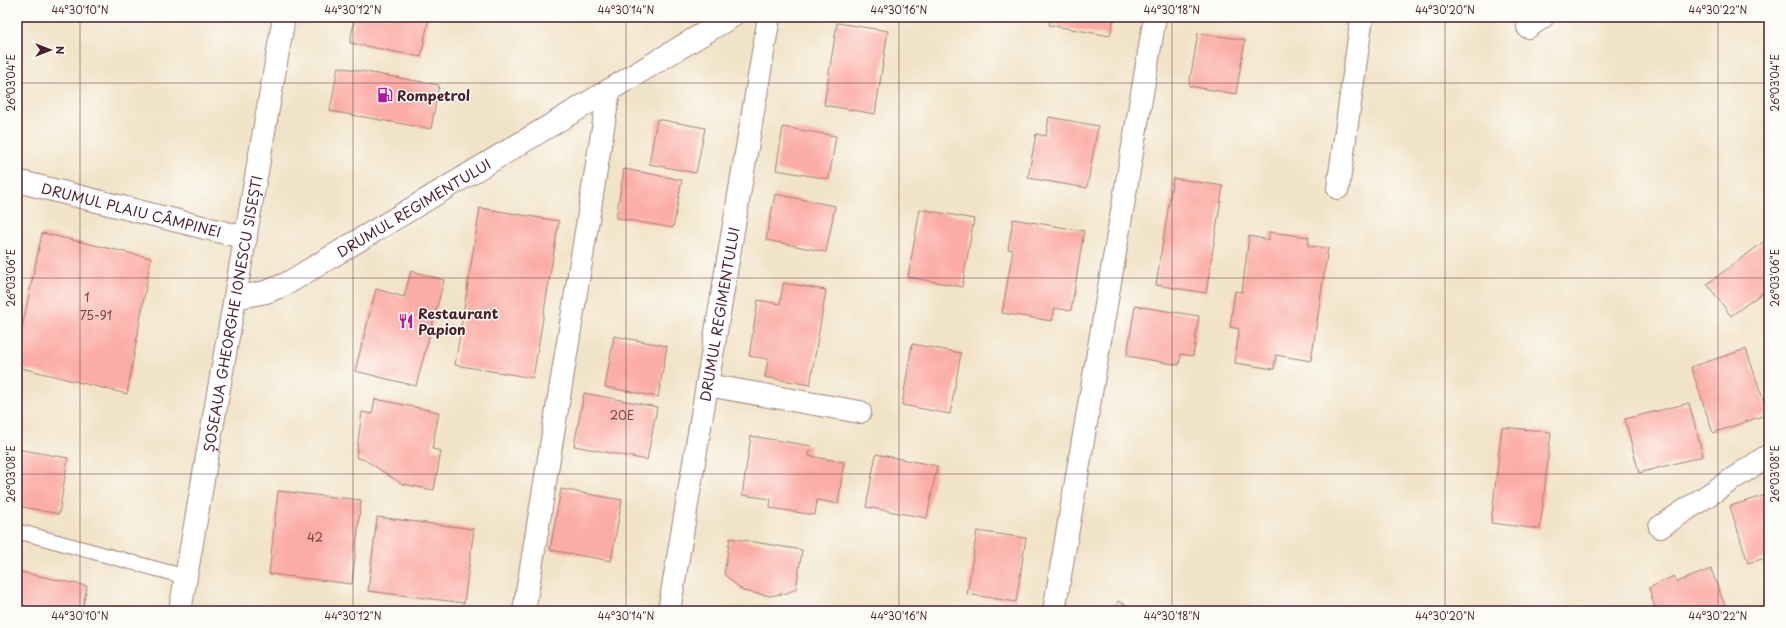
<svg xmlns="http://www.w3.org/2000/svg" width="1786" height="628" font-family="'Playpen Sans',sans-serif">
	<style>
		.building { fill: #fbaca5 }
		.lines { fill: none; stroke-linecap: round; stroke-linejoin: round }
		.service-casing { stroke: #9e8179; stroke-width: 16 }
		.minor-casing { stroke: #9e8179; stroke-width: 24 }
		.tertiary-casing { stroke: #9e8179; stroke-width: 24 }
		.secondary-casing { stroke: #9e8179; stroke-width: 24 }
		.service { stroke: #fff; stroke-width: 14 }
		.minor { stroke: #fff; stroke-width: 22 }
		.tertiary { stroke: #fff; stroke-width: 22 }
		.secondary { stroke: #fff; stroke-width: 22 }
		.ticks { fill: none; stroke: #4a1f2b; stroke-width: 1; stroke-opacity: 0.45 }
		.labels { text-anchor: middle; dominant-baseline: central; stroke-width: 3; stroke-linejoin: round; paint-order: stroke }
		.number-label { font-size: 12px; fill: #76424a }
		.poi-label { font-size: 14px; font-weight: bold; fill: #4a1f2b; stroke: #fdfcf7; text-anchor: start }
		.street-label { font-size: 14px; fill: #4a1f2b; stroke: #fdfcf7 }
		.neatline { fill: none; stroke: #4a1f2b; stroke-width: 1.5 }
		.ticks-label { font-size: 10px; text-anchor: middle; fill: #4a1f2b }
	</style>
	<rect width="100%" height="100%" fill="#fdfcf7"/>
	<filter id="ink" filterUnits="userSpaceOnUse"><feTurbulence type="fractalNoise" baseFrequency=".025" numOctaves="2"/><feDisplacementMap in="SourceGraphic" scale="8" xChannelSelector="R" yChannelSelector="G"/><feConvolveMatrix kernelMatrix="1 2 1 2 8 2 1 2 1" color-interpolation-filters="sRGB"/></filter>
	<filter id="wash" filterUnits="userSpaceOnUse"><feTurbulence type="fractalNoise" baseFrequency=".012" numOctaves="4" result="noise"/><feDisplacementMap in="SourceGraphic" scale="16" xChannelSelector="R" yChannelSelector="G"/><feGaussianBlur stdDeviation="0.9" result="paint"/><feColorMatrix in="noise" values="0 0 0 0 0 0 0 0 0 0 0 0 0 0 0 0 0 1.4 0 .05"/><feComposite in="paint" operator="in"/></filter>
	<g filter="url(#wash)">
		<rect width="100%" height="100%" fill="#f1e3c7"/>
		<g id="blocks">
			<g class="building">
				<path d="M355 17H429L421 57 350 43Z"/>
				<path d="M1051 17H1114L1110 36 1049 25Z"/>
				<path d="M837 23 888 31 875 114 824 105Z"/>
				<path d="M1198 33 1245 40 1236 94 1189 86Z"/>
				<path d="M338 67 439 85 431 129 330 111Z"/>
				<path d="M1049 117 1098 126 1087 188 1028 178 1036 134 1046 136Z"/>
				<path d="M657 119 705 128 696 173 649 164Z"/>
				<path d="M783 127 836 136 829 179 776 170Z"/>
				<path d="M624 169 682 180 673 228 616 218Z"/>
				<path d="M1173 178 1223 186 1206 293 1156 285Z"/>
				<path d="M775 194 835 206 826 252 766 240Z"/>
				<path d="M480 208 559 221 533 378 455 365Z"/>
				<path d="M920 209 974 219 962 287 908 277Z"/>
				<path d="M1013 219 1084 231 1071 311 1055 308 1052 321 1002 313 1013 250 1008 249Z"/>
				<path d="M1269 232 1309 237 1308 246 1328 248 1311 361 1276 355 1274 369 1235 363 1239 329 1230 327 1235 291 1242 292 1249 236 1269 240Z"/>
				<path d="M42 233 151 258 127 394 17 367V352Z"/>
				<path d="M1766 240 1769 245V288L1731 316 1707 284Z"/>
				<path d="M411 271 444 280 416 386 355 371 376 289 404 297Z"/>
				<path d="M783 283 826 290 810 385 765 377 768 359 749 356 758 300 780 304Z"/>
				<path d="M1135 306 1199 316 1193 356 1181 354 1179 365 1127 356Z"/>
				<path d="M614 336 667 346 658 397 605 387Z"/>
				<path d="M912 344 961 353 950 414 902 405Z"/>
				<path d="M1746 349 1768 414 1713 433 1691 367Z"/>
				<path d="M584 393 657 407 647 460 574 446Z"/>
				<path d="M375 399 439 412 432 449 441 451 434 490 402 484 365 460 356 457 362 412 372 414Z"/>
				<path d="M1689 403 1703 456 1639 473 1625 419Z"/>
				<path d="M1502 427 1551 432 1540 529 1491 523Z"/>
				<path d="M751 436 811 446 809 456 844 462 838 504 817 500 815 515 770 508 771 499 742 495Z"/>
				<path d="M17 449 68 458 59 514 17 506Z"/>
				<path d="M876 454 937 466 927 518 866 507Z"/>
				<path d="M561 489 622 500 611 561 550 550Z"/>
				<path d="M278 491 361 500 352 584 269 574Z"/>
				<path d="M1767 495 1769 502V557L1748 563 1730 506Z"/>
				<path d="M377 517 474 529 464 603 368 591Z"/>
				<path d="M977 531 1026 538 1016 602 967 594Z"/>
				<path d="M730 538 802 550 796 589 787 593 770 596 743 591 724 574Z"/>
				<path d="M1711 569 1727 611H1656L1649 588 1674 576 1677 582Z"/>
				<path d="M20 572 87 586 82 611H17V588Z"/>
				<path d="M1118 601 1138 611H1113Z"/>
			</g>
		</g>
	</g>
	<g filter="url(#ink)">
		<use href="#blocks" fill-opacity="0" stroke="#9e8179" stroke-width="1"/>
		<g class="lines">
			<defs>
				<path id="service" d="M17 531 186 577"/>
				<g id="minor">
					<path d="M1528 27 1543 17"/>
					<path id="s1" d="M17 181 246 238"/>
					<path d="M1338 188 1362 17"/>
					<path d="M707 385 860 412"/>
					<path d="M1660 527 1769 455"/>
					<path d="M524 611 609 91"/>
					<path id="s2" d="M669 611 769 17"/>
					<path d="M1054 611 1155 17"/>
				</g>
				<g id="tertiary">
					<path id="s3" d="M235 298 266 292 286 284 731 17"/>
				</g>
				<g id="secondary">
					<path id="s4" d="M180 611 284 17"/>
				</g>
			</defs>
			<use href="#service" class="service-casing"/>
			<use href="#minor" class="minor-casing"/>
			<use href="#tertiary" class="tertiary-casing"/>
			<use href="#secondary" class="secondary-casing"/>
			<use href="#service" class="service"/>
			<use href="#minor" class="minor"/>
			<use href="#tertiary" class="tertiary"/>
			<use href="#secondary" class="secondary"/>
		</g>
	</g>
	<path class="ticks" d="M80 17V611M353 17V611M626 17V611M899 17V611M1172 17V611M1445 17V611M1718 17V611M17 83H1769M17 278H1769M17 474H1769"/>
	<defs>
		<symbol id="fuel-bare" viewBox="-9 -9 18 18"><path d="M-5.5-6h7V0h2V4h1.3V-2.5L3-4.5l.8-.8L6-3V5H2.5V1h-1V6h-7ZM-4.2-4.7v3.2H.2V-4.7Z" fill="#b5179e" stroke="#fdfcf7" stroke-width="2.5" paint-order="stroke"/></symbol>
		<symbol id="restaurant-bare" viewBox="-9 -9 18 18"><path d="M-5-6h1v4h1v-4h1v4h1v-4h1v5L-1.5 .5V6h-2V.5L-5-1ZM5-6V6H3V1.5H1.5Q1.5-4 5-6Z" fill="#b5179e" stroke="#fdfcf7" stroke-width="2.5" paint-order="stroke"/></symbol>
	</defs>
	<g fill-rule="evenodd">
		<use href="#fuel-bare" x="374" y="84" width="22" height="22"/>
		<use href="#restaurant-bare" x="395" y="310" width="22" height="22"/>
	</g>
	<g class="labels">
		<g class="number-label">
			<text x="87" y="297">1</text>
			<text x="96" y="315">75-91</text>
			<text x="622" y="415">20E</text>
			<text x="315" y="537">42</text>
		</g>
		<g class="poi-label">
			<text x="397" y="95">Rompetrol</text>
			<text x="418" y="313">Restaurant<tspan x="418" dy="16">Papion</tspan></text>
		</g>
		<g class="street-label">
			<text stroke="none"><textPath href="#s3" startOffset="202">DRUMUL REGIMENTULUI</textPath></text>
			<text stroke="none"><textPath href="#s1" startOffset="118">DRUMUL PLAIU CÂMPINEI</textPath></text>
			<text stroke="none"><textPath href="#s4" startOffset="302">ȘOSEAUA GHEORGHE IONESCU SISEȘTI</textPath></text>
			<text stroke="none"><textPath href="#s2" startOffset="301">DRUMUL REGIMENTULUI</textPath></text>
		</g>
	</g>
	<rect width="1786" height="628" fill="none" stroke="#fdfcf7" stroke-width="44"/>
	<g transform="translate(50 50) rotate(90)" stroke="#fdfcf7" stroke-width="3" paint-order="stroke">
	<path d="M0-3L7 15L0 10L-7 15Z" fill="#4a1f2b"/>
	<text y="-6" font-size="11" font-weight="bold" text-anchor="middle" fill="#4a1f2b">N</text>
	</g>
	<rect x="22" y="22" width="1742" height="584" class="neatline"/>
	<g class="ticks-label">
		<text x="80" y="14">44°30'10"N</text>
		<text x="353" y="14">44°30'12"N</text>
		<text x="626" y="14">44°30'14"N</text>
		<text x="899" y="14">44°30'16"N</text>
		<text x="1172" y="14">44°30'18"N</text>
		<text x="1445" y="14">44°30'20"N</text>
		<text x="1718" y="14">44°30'22"N</text>
		<text transform="translate(1775 83) rotate(-90)" y="4">26°03'04"E</text>
		<text transform="translate(11 83) rotate(-90)" y="4">26°03'04"E</text>
		<text transform="translate(1775 278) rotate(-90)" y="4">26°03'06"E</text>
		<text transform="translate(11 278) rotate(-90)" y="4">26°03'06"E</text>
		<text transform="translate(1775 474) rotate(-90)" y="4">26°03'08"E</text>
		<text transform="translate(11 474) rotate(-90)" y="4">26°03'08"E</text>
		<text x="80" y="620">44°30'10"N</text>
		<text x="353" y="620">44°30'12"N</text>
		<text x="626" y="620">44°30'14"N</text>
		<text x="899" y="620">44°30'16"N</text>
		<text x="1172" y="620">44°30'18"N</text>
		<text x="1445" y="620">44°30'20"N</text>
		<text x="1718" y="620">44°30'22"N</text>
	</g>
</svg>
